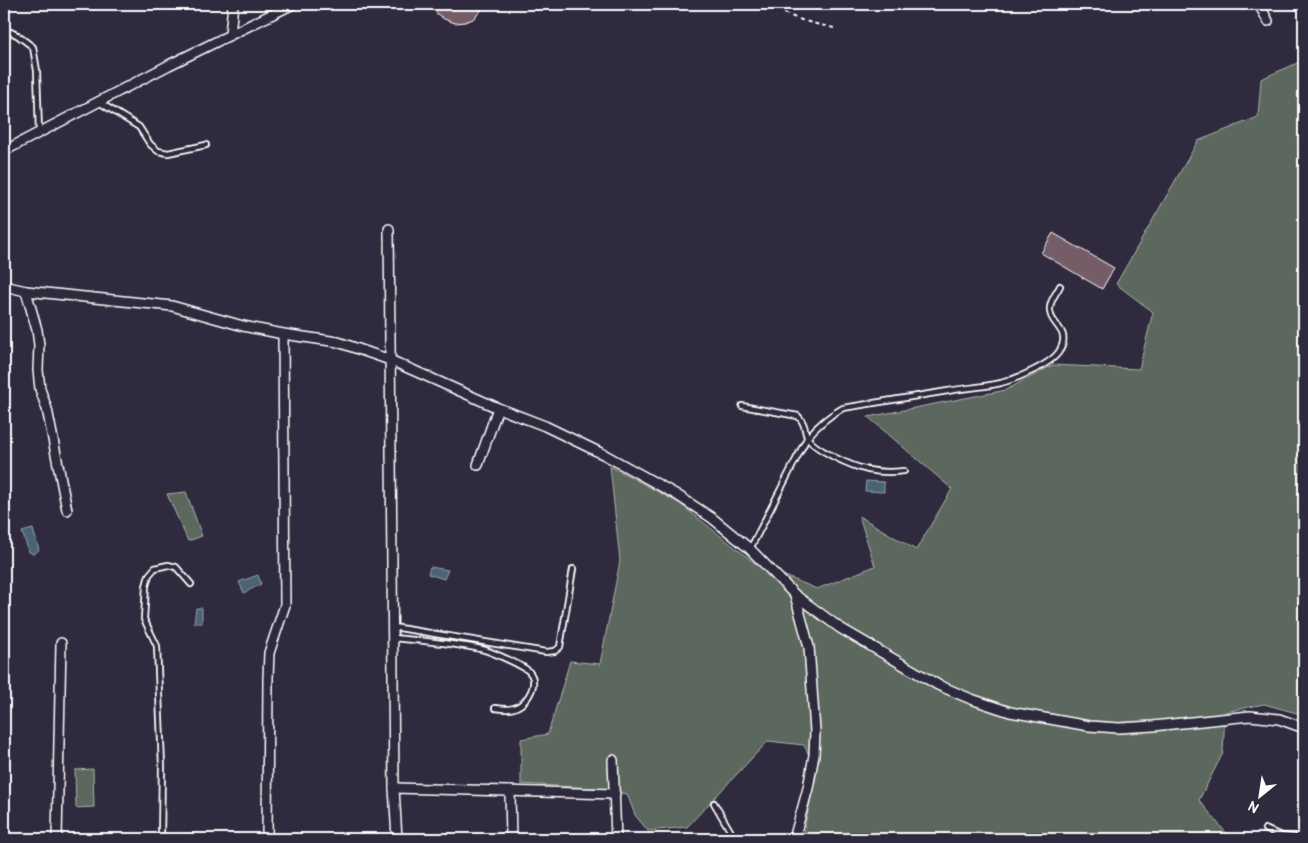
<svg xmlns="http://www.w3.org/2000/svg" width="1308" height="843" font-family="Pangolin,sans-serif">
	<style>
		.green { fill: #5b675d; stroke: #adb3ae }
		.water { fill: #4c6475; stroke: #94a2ac }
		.building { fill: #755d68; stroke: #fff }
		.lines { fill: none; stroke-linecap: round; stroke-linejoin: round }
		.service-casing { stroke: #fff; stroke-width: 8 }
		.minor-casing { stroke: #fff; stroke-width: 12 }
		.path { stroke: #fff; stroke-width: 2; stroke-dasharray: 4 4; stroke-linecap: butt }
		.service { stroke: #2f2a3d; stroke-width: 4.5 }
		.minor { stroke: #2f2a3d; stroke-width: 9 }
	</style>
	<rect width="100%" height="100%" fill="#2f2a3d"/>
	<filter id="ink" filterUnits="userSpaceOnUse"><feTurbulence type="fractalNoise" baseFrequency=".02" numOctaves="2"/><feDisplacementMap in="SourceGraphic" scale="10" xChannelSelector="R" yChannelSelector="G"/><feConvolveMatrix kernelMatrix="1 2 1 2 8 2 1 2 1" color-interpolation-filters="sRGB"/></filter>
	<g filter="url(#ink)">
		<g class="green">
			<path d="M1304 60V715L1264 704 1225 712 1223 753 1199 800 1231 839H804L805 825 817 772 804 745 768 741 687 827 648 831 635 815 627 794 594 788 521 784V739L548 734 570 661 600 664 620 561 610 466 679 503 756 564 817 589 875 566 859 516 916 550 952 489 868 417 1006 390 1053 365 1139 369 1153 312 1116 284 1198 141 1258 117 1261 79Z"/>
			<path d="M186 492 202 536 188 541 167 494Z"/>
			<path d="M93 769 94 807 76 808 75 770Z"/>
		</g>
		<g class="water">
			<path d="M866 481 884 482V492L865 491Z"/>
			<path d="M33 529 39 550 33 554 29 552 22 532Z"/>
			<path d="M430 567 448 570 444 579 428 574Z"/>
			<path d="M258 575 261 584 244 593 239 582Z"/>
			<path d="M196 608H202V623H194Z"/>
		</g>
		<g class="building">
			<path d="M432 4H485L480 12 473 19 465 22 455 23 444 19 436 13Z"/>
			<path d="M1053 233 1114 268 1102 289 1041 253Z"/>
		</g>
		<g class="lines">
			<defs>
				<g id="service">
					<path d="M4 29 17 35 33 47 37 71 39 132"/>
					<path d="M99 102 139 127 150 144 158 151 168 153 206 145"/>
					<path d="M742 406 798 416C808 426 803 433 809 440 816 448 825 452 834 457 860 470 876 474 904 471"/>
					<path d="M750 549 807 438C818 425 828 416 843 408 878 402 913 397 948 391 966 388 984 387 1001 383 1016 379 1053 364 1060 350 1073 327 1044 325 1051 303 1053 297 1057 292 1060 286"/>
					<path d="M393 627 546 652 555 651 560 647 573 569"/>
					<path d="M393 638C422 641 452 643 481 649 491 651 516 663 526 669 542 680 528 704 514 708 508 710 501 709 495 708"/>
					<path d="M714 803 735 839"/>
					<path d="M1265 829 1281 836 1304 838"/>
					<path d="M161 839 162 766 157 646 144 619 146 586 149 575 155 568 168 565 176 567 191 584"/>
				</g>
				<g id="minor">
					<path d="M1259 4 1268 21"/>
					<path d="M230 35 233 4"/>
					<path d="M4 151 169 65 293 4"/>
					<path d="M389 229 394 788 397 839"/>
					<path d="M4 286 26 291 172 306 243 326 283 334 338 342 390 360 498 408 545 426 605 455 677 495 712 518 750 549 795 595 840 628 938 685 971 699 1010 712 1089 726 1119 728 1153 726 1250 716 1279 719 1304 728"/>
					<path d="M26 291 37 330 39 345 38 370 40 389 47 409 67 510"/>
					<path d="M478 465 498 408"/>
					<path d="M613 760 616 839"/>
					<path d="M394 788 615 794"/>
					<path d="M510 791 511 839"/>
					<path d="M57 839 61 643"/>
					<path d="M267 839 268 678 269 653 285 605 283 334"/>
					<path d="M794 839 808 788 814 755 815 731 809 647 795 595"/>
				</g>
			</defs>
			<use href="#service" class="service-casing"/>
			<use href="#minor" class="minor-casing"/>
			<path class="path" d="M771 4C789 19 812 23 834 28"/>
			<use href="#service" class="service"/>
			<use href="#minor" class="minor"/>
		</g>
	</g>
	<rect width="1308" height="843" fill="none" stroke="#2f2a3d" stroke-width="20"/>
	<rect x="10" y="10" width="1288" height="823" fill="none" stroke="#fff" stroke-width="2" filter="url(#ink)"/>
	<g transform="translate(1260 796) rotate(210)" stroke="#2f2a3d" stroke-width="4" paint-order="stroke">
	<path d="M0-4L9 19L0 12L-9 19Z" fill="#ffffff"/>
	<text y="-8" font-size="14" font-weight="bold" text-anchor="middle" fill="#ffffff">N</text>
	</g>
</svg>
